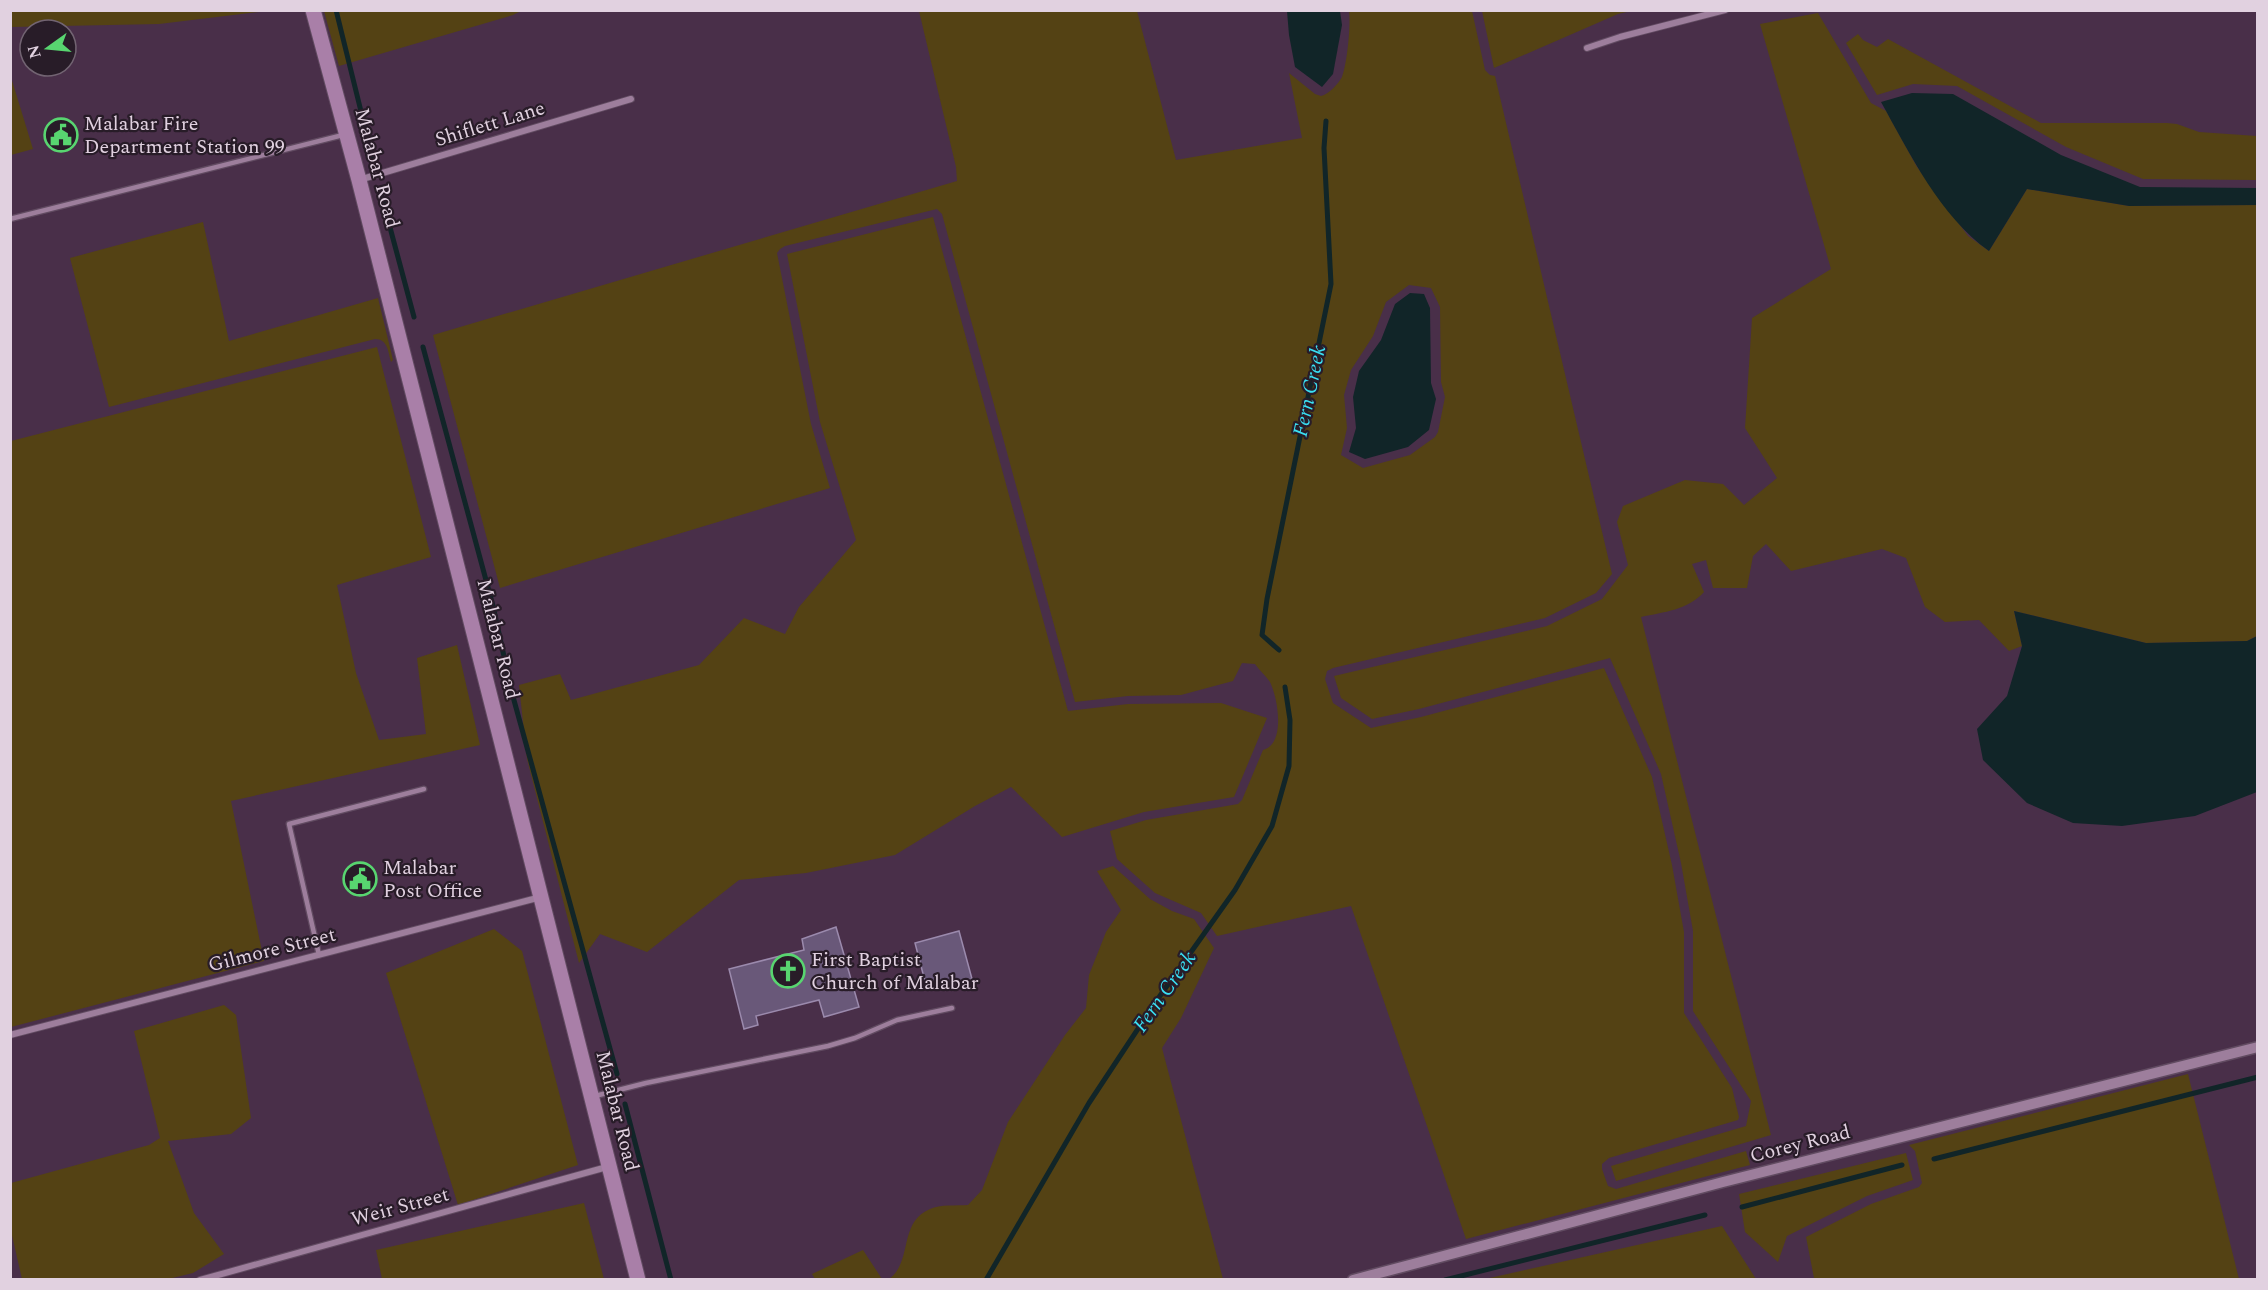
<svg xmlns="http://www.w3.org/2000/svg" width="2268" height="1290" font-family="Spectral,serif">
	<style>
		.green { fill: #544214; fill-rule: evenodd }
		.water { fill: #112528 }
		.lines { fill: none; stroke-linecap: round; stroke-linejoin: round }
		.stream { stroke: #112528; stroke-width: 5 }
		.building { fill: #695879; stroke: #9b8aad; stroke-width: 1.5 }
		.service-casing { stroke: #614b61; stroke-width: 7 }
		.minor-casing { stroke: #614b61; stroke-width: 8 }
		.tertiary-casing { stroke: #614b61; stroke-width: 13 }
		.primary-casing { stroke: #614b61; stroke-width: 17 }
		.service { stroke: #9d7e9c; stroke-width: 4.5 }
		.minor { stroke: #9d7e9c; stroke-width: 6 }
		.tertiary { stroke: #9d7e9c; stroke-width: 10 }
		.primary { stroke: #a97fa8; stroke-width: 15 }
		.labels { text-anchor: middle; dominant-baseline: central; stroke-width: 4.5; stroke-linejoin: round; paint-order: stroke }
		.poi-label { font-size: 20px; fill: #e1d1e0; stroke: #281c28; text-anchor: start }
		.street-label { font-size: 20px; fill: #e1d1e0; stroke: #281c28 }
		.water-label { font-size: 21px; font-style: italic; fill: #3adff3; stroke: #281c28 }
	</style>
	<rect width="100%" height="100%" fill="#492f49"/>
	<g class="green">
		<path d="M10 11 11 10 267 11 159 24 11 27Z"/>
		<path d="M324 11V10L521 11 513 15 339 66Z"/>
		<path d="M919 11H1137L1176 160 1302 138 1289 73 1315 94 1321 96C1329 94 1338 84 1342 77 1347 64 1351 25 1349 11H1472L1485 70 1490 75 1495 76 1612 574 1596 593 1545 618 1333 668 1327 671 1325 679 1333 703 1371 728 1421 717 1604 668 1652 777 1672 865 1684 932V1013L1732 1088 1739 1117 1738 1120 1609 1158 1602 1164V1169L1608 1186 1616 1189 1746 1151 1750 1165 1466 1239 1351 906 1217 936 1201 913 1155 893 1117 859 1110 831 1146 820 1238 804 1242 800 1263 750C1286 744 1278 698 1270 682 1266 676 1259 670 1255 664L1242 663 1233 681 1181 695 1128 696 1075 702 942 214 937 209 785 246 780 249 777 253 811 424 830 488 500 588 433 335 957 181 956 167ZM1409 285 1431 288 1440 307 1441 382 1445 397 1438 432 1435 437 1410 455 1363 468 1341 455 1347 428 1344 395 1351 370 1373 336 1386 302Z"/>
		<path d="M1482 11V10L1631 11 1618 14 1494 68Z"/>
		<path d="M1818 13 1871 103 1886 111 1917 167 1968 236 1989 251 2027 189 2129 206 2257 205V636L2247 641 2146 643 2014 611 2022 646 2009 651 1979 620 1945 622 1925 607 1906 558 1882 549 1791 571 1766 544 1753 556 1747 588H1713L1706 560 1692 564 1704 592C1688 610 1664 612 1641 617L1771 1135 1616 1181 1611 1166 1746 1126 1751 1101 1693 1011V931L1681 863 1661 774 1610 658 1419 709 1372 719 1341 698 1334 676 1547 626 1602 599 1628 565 1617 522 1623 506 1685 480 1723 484 1744 505 1777 478 1745 428 1752 318 1831 269 1760 24Z"/>
		<path d="M1858 34 1863 40 1877 47 1888 39 2041 123H2167L2177 124 2199 132 2257 136V180L2143 179 2066 147 1957 86 1913 84 1877 95 1846 43Z"/>
		<path d="M10 74 33 149 11 155H10Z"/>
		<path d="M933 217 1068 711 1128 704 1221 703 1267 718 1234 797 1144 812 1062 837 1011 787 975 806 895 855 806 873 739 880 647 952 600 934 579 963 527 759 519 685 560 674 571 700 699 665 744 618 785 634 799 607 856 540 820 422 787 254Z"/>
		<path d="M203 222 229 341 378 298 393 360 391 362C388 352 388 339 375 339L109 407 70 258Z"/>
		<path d="M377 347 431 557 337 585 356 673 379 740 426 734 417 658 457 645 480 745 231 801 264 961 11 1027V441Z"/>
		<path d="M1113 866 1150 899 1172 911 1194 919 1214 948 1181 1018 1162 1048 1223 1279H889C913 1262 898 1222 930 1209 940 1204 957 1206 968 1205L982 1190 1008 1122 1065 1035 1086 1008 1089 975 1106 932 1121 910 1097 871Z"/>
		<path d="M494 929 522 951 578 1165 458 1205 386 973Z"/>
		<path d="M224 1005 236 1015 251 1118 231 1134 168 1141 194 1213 224 1254 193 1273 168 1279H22L11 1231V1183L149 1145 160 1138 134 1031Z"/>
		<path d="M2188 1074 2239 1279 1816 1280 1814 1278 1806 1237 1871 1204 1919 1187 1922 1183 1915 1151 1909 1145Z"/>
		<path d="M1906 1153 1913 1180 1867 1196 1787 1236 1778 1262 1745 1232 1739 1194Z"/>
		<path d="M584 1203 604 1279H382L376 1250Z"/>
		<path d="M1722 1226 1756 1279H1485Z"/>
		<path d="M863 1250 882 1279H815L812 1274Z"/>
	</g>
	<g class="water">
		<path d="M1287 11H1340L1342 25 1333 74 1322 87 1295 67 1289 35Z"/>
		<path d="M1912 93 1953 94 2061 155 2140 187 2257 188V205L2129 206 2027 189 1989 251C1940 216 1910 154 1881 102Z"/>
		<path d="M1410 293 1424 294 1430 308 1431 383 1436 399 1429 430 1408 447 1365 459 1349 452 1356 428 1353 397 1359 371 1381 340 1395 304Z"/>
		<path d="M2014 611 2146 643 2247 641 2257 636V792L2195 816 2122 826 2073 823 2027 803 1983 760 1977 729 2007 696 2022 646Z"/>
	</g>
	<g class="lines">
		<g class="stream">
			<path d="M336 10 373 160"/>
			<path d="M380 190 414 317"/>
			<path d="M423 347 493 606 512 693 617 1074"/>
			<path d="M1279 650 1262 635 1267 599 1331 284 1324 148 1326 121"/>
			<path d="M625 1104 671 1280"/>
			<path d="M1934 1159 2258 1077"/>
			<path d="M1742 1207 1902 1165"/>
			<path d="M986 1280 1089 1103 1157 1000 1235 890 1272 826 1289 766 1290 720 1285 687"/>
			<path d="M1445 1280 1705 1215"/>
		</g>
	</g>
	<g class="building">
		<path d="M836 927 859 1007 824 1017 819 1000 756 1016 758 1025 744 1029 729 969 804 950 802 939Z"/>
		<path d="M959 931 972 979 927 989 915 943Z"/>
	</g>
	<g class="lines">
		<defs>
			<g id="service">
				<path d="M10 219 343 135"/>
				<path d="M319 955 289 824 424 789"/>
				<path d="M595 1096 646 1083 828 1046 855 1038 897 1020 952 1008"/>
			</g>
			<g id="minor">
				<path d="M1587 48 1620 37 1725 10"/>
				<path d="M359 180 631 99"/>
				<path d="M10 1035 541 897"/>
				<path d="M200 1280 607 1167"/>
			</g>
			<path id="tertiary" d="M1353 1280 1723 1182 2258 1047"/>
			<path id="primary" d="M313 10 359 180 638 1280"/>
		</defs>
		<use href="#service" class="service-casing"/>
		<use href="#minor" class="minor-casing"/>
		<use href="#tertiary" class="tertiary-casing"/>
		<use href="#primary" class="primary-casing"/>
		<use href="#service" class="service"/>
		<use href="#minor" class="minor"/>
		<use href="#tertiary" class="tertiary"/>
		<use href="#primary" class="primary"/>
	</g>
	<defs>
		<symbol id="civic-ring" viewBox="-11 -11 22 22"><circle r="9.5" fill="#281c28" stroke="#58d570" stroke-width="1.5"/><path d="M-.6-6.5H3V-4.5H.6V-3L4-1V1h2V6H-6V1h2V-1L-.6-3ZM-1.2 2.5V6h2.4V2.5Z" fill="#58d570"/></symbol>
		<symbol id="church-ring" viewBox="-11 -11 22 22"><circle r="9.5" fill="#281c28" stroke="#58d570" stroke-width="1.5"/><path d="M-1.2-6h2.4v3.5h3.3v2.4h-3.3V6h-2.4V-.1h-3.3v-2.4h3.3Z" fill="#58d570"/></symbol>
	</defs>
	<g fill-rule="evenodd">
		<use href="#civic-ring" x="42" y="116" width="38" height="38"/>
		<use href="#civic-ring" x="341" y="860" width="38" height="38"/>
		<use href="#church-ring" x="769" y="952" width="38" height="38"/>
	</g>
	<g class="labels">
		<g class="poi-label">
			<text x="84" y="124">Malabar Fire<tspan x="84" dy="23">Department Station 99</tspan></text>
			<text x="383" y="868">Malabar<tspan x="383" dy="23">Post Office</tspan></text>
			<text x="811" y="960">First Baptist<tspan x="811" dy="23">Church of Malabar</tspan></text>
		</g>
		<g class="street-label">
			<text transform="translate(490 124) rotate(-17)">Shiflett Lane</text>
			<text transform="translate(377 168) rotate(75)">Malabar Road</text>
			<text transform="translate(498 639) rotate(76)">Malabar Road</text>
			<text transform="translate(272 950) rotate(-14)">Gilmore Street</text>
			<text transform="translate(617 1111) rotate(76)">Malabar Road</text>
			<text transform="translate(1800 1144) rotate(-14)">Corey Road</text>
			<text transform="translate(400 1207) rotate(-15)">Weir Street</text>
		</g>
		<g class="water-label">
			<text transform="translate(1310 391) rotate(-78)">Fern Creek</text>
			<text transform="translate(1165 992) rotate(-55)">Fern Creek</text>
		</g>
	</g>
	<rect width="2268" height="1290" fill="none" stroke="#e1d1e0" stroke-width="24"/>
	<g transform="translate(48 48) rotate(255)"><circle r="28" fill="#281c28" stroke="#726472" stroke-width="1.5"/>
	<path d="M0-4.5L10 22L0 15L-10 22Z" fill="#58d570"/>
	<text y="-9" font-size="16" font-weight="bold" text-anchor="middle" fill="#e1d1e0">N</text>
	</g>
</svg>
